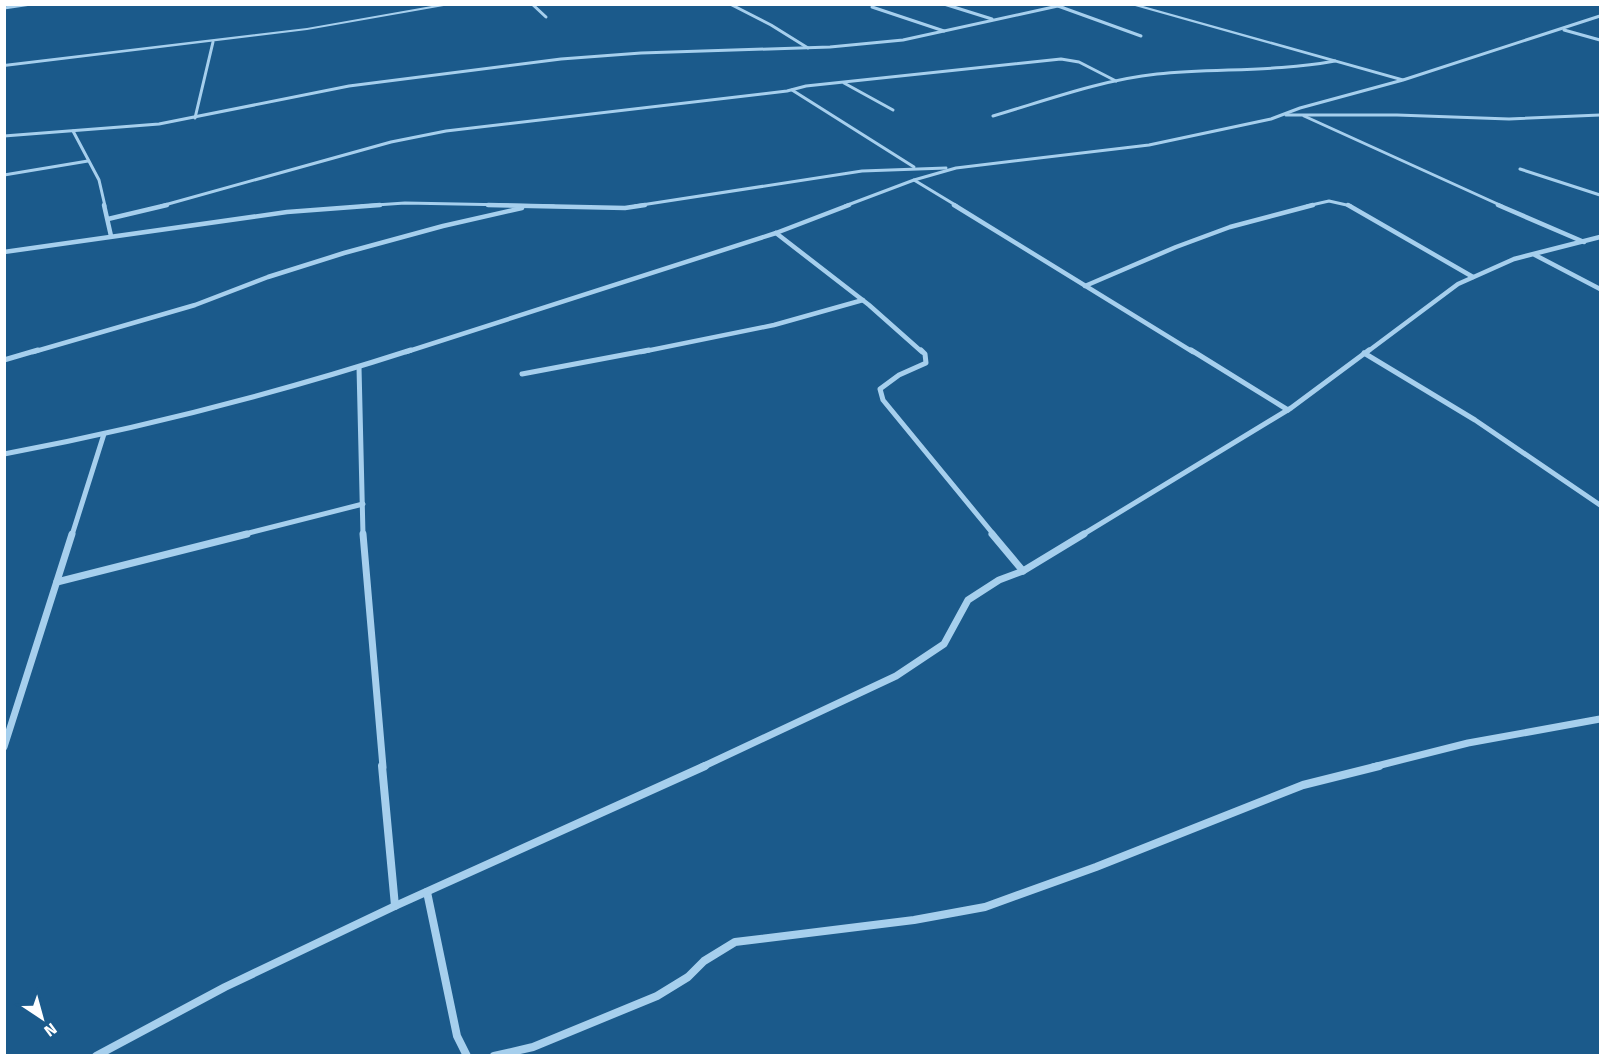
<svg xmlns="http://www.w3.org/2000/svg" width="1605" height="1060" font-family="'Fira Sans',sans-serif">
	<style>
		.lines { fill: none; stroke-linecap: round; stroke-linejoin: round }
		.minor-far4 { stroke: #a6cfed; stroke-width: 3 }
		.minor-far3 { stroke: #a6cfed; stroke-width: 4.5 }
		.minor-far2 { stroke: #a6cfed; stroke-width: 5 }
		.minor-far1 { stroke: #a6cfed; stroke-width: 7 }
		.minor { stroke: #a6cfed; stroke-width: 8 }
		.tertiary { fill: #a6cfed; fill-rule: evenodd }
	</style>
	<rect width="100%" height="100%" fill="#1b5a8b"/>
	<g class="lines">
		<g class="minor-far4">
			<path d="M532 4 546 17"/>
			<path d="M730 4 771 25 808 48"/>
			<path d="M944 4 992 19"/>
			<path d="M1058 6 1141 36"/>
			<path d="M872 7 944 31"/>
			<path d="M4 8 31 4"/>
			<path d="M1564 30 1600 40"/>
			<path d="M844 83 893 110"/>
			<path d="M792 90 914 167"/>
			<path d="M1286 115H1397L1509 119 1600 115"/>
			<path d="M993 116C1047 100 1101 80 1157 74 1217 68 1276 72 1335 61"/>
			<path d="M1304 116 1502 206"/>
			<path d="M195 118 213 42"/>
			<path d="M73 131 99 180 105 206"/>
			<path d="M4 136 159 124 349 86 561 59 641 53 830 47 903 40 1067 4"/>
			<path d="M1520 169 1600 195"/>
			<path d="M4 175 88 161"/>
			<path d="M914 180 957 206"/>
			<path d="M161 206 391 142 446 131 787 91 806 86 1061 59 1079 62 1116 81"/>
			<path d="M361 206 405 203 554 206"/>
			<path d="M635 206 862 171 946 168"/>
			<path d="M845 206 914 180 956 168 1149 145 1271 119 1300 108 1403 80 1600 16"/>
			<path d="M1307 206 1329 201 1351 206"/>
		</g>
		<g class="minor-far3">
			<path d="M104 205 111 236"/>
			<path d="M488 205 625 208 645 205"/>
			<path d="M954 205 1193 352"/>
			<path d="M1348 205 1473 277"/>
			<path d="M1498 205 1584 242"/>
			<path d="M108 219 167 205"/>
			<path d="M776 233 869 305 922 352"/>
			<path d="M4 252 287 212 380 205"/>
			<path d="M1535 255 1600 289"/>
			<path d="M1085 286 1176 247 1230 227 1313 205"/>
			<path d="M33 352 195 305 268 277 344 253 443 226 522 208"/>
			<path d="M406 352 776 233 849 205"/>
			<path d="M641 352 774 325 863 300"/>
			<path d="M1367 352 1458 284 1514 259 1600 237"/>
		</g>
		<g class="minor-far2">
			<path d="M921 350 925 354 926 363 899 375 880 389 883 400 994 535"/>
			<path d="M1191 350 1288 410"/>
			<path d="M1364 353 1475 420 1600 505"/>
			<path d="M4 360 38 350"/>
			<path d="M359 367 363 535"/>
			<path d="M522 374 649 350"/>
			<path d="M4 454C141 428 278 393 411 350"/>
			<path d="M72 535 104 434"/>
			<path d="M241 535 363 504"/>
			<path d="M1082 535 1291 408 1369 350"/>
		</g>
		<g class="minor-far1">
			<path d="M363 534 383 767"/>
			<path d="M992 534 1023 571"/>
			<path d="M57 582 247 534"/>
			<path d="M4 747 72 534"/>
			<path d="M702 767 896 676 944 644 968 600 999 580 1023 571 1084 534"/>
			<path d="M1373 767 1468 743 1600 719"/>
		</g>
		<g class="minor">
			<path d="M382 766 395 906"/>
			<path d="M427 892 457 1036 467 1056"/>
			<path d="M96 1056 225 987 395 906 705 766"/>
			<path d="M494 1056 533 1047 657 996 688 977 704 961 735 942 914 920 985 907 1096 867 1303 785 1379 766"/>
		</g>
		<g class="tertiary">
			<path d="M443 4H455L307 30 4 67V64L307 28Z"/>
			<path d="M1136 4 1405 79 1406 80 1401 81 1128 4Z"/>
		</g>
	</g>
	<rect width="1605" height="1060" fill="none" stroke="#ffffff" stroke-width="12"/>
	<g transform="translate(42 1018) rotate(144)" stroke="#1b5a8b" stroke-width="4.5" paint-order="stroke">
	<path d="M0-4.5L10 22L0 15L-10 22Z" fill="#ffffff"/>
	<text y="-9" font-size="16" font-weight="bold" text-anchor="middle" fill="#ffffff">N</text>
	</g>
</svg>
